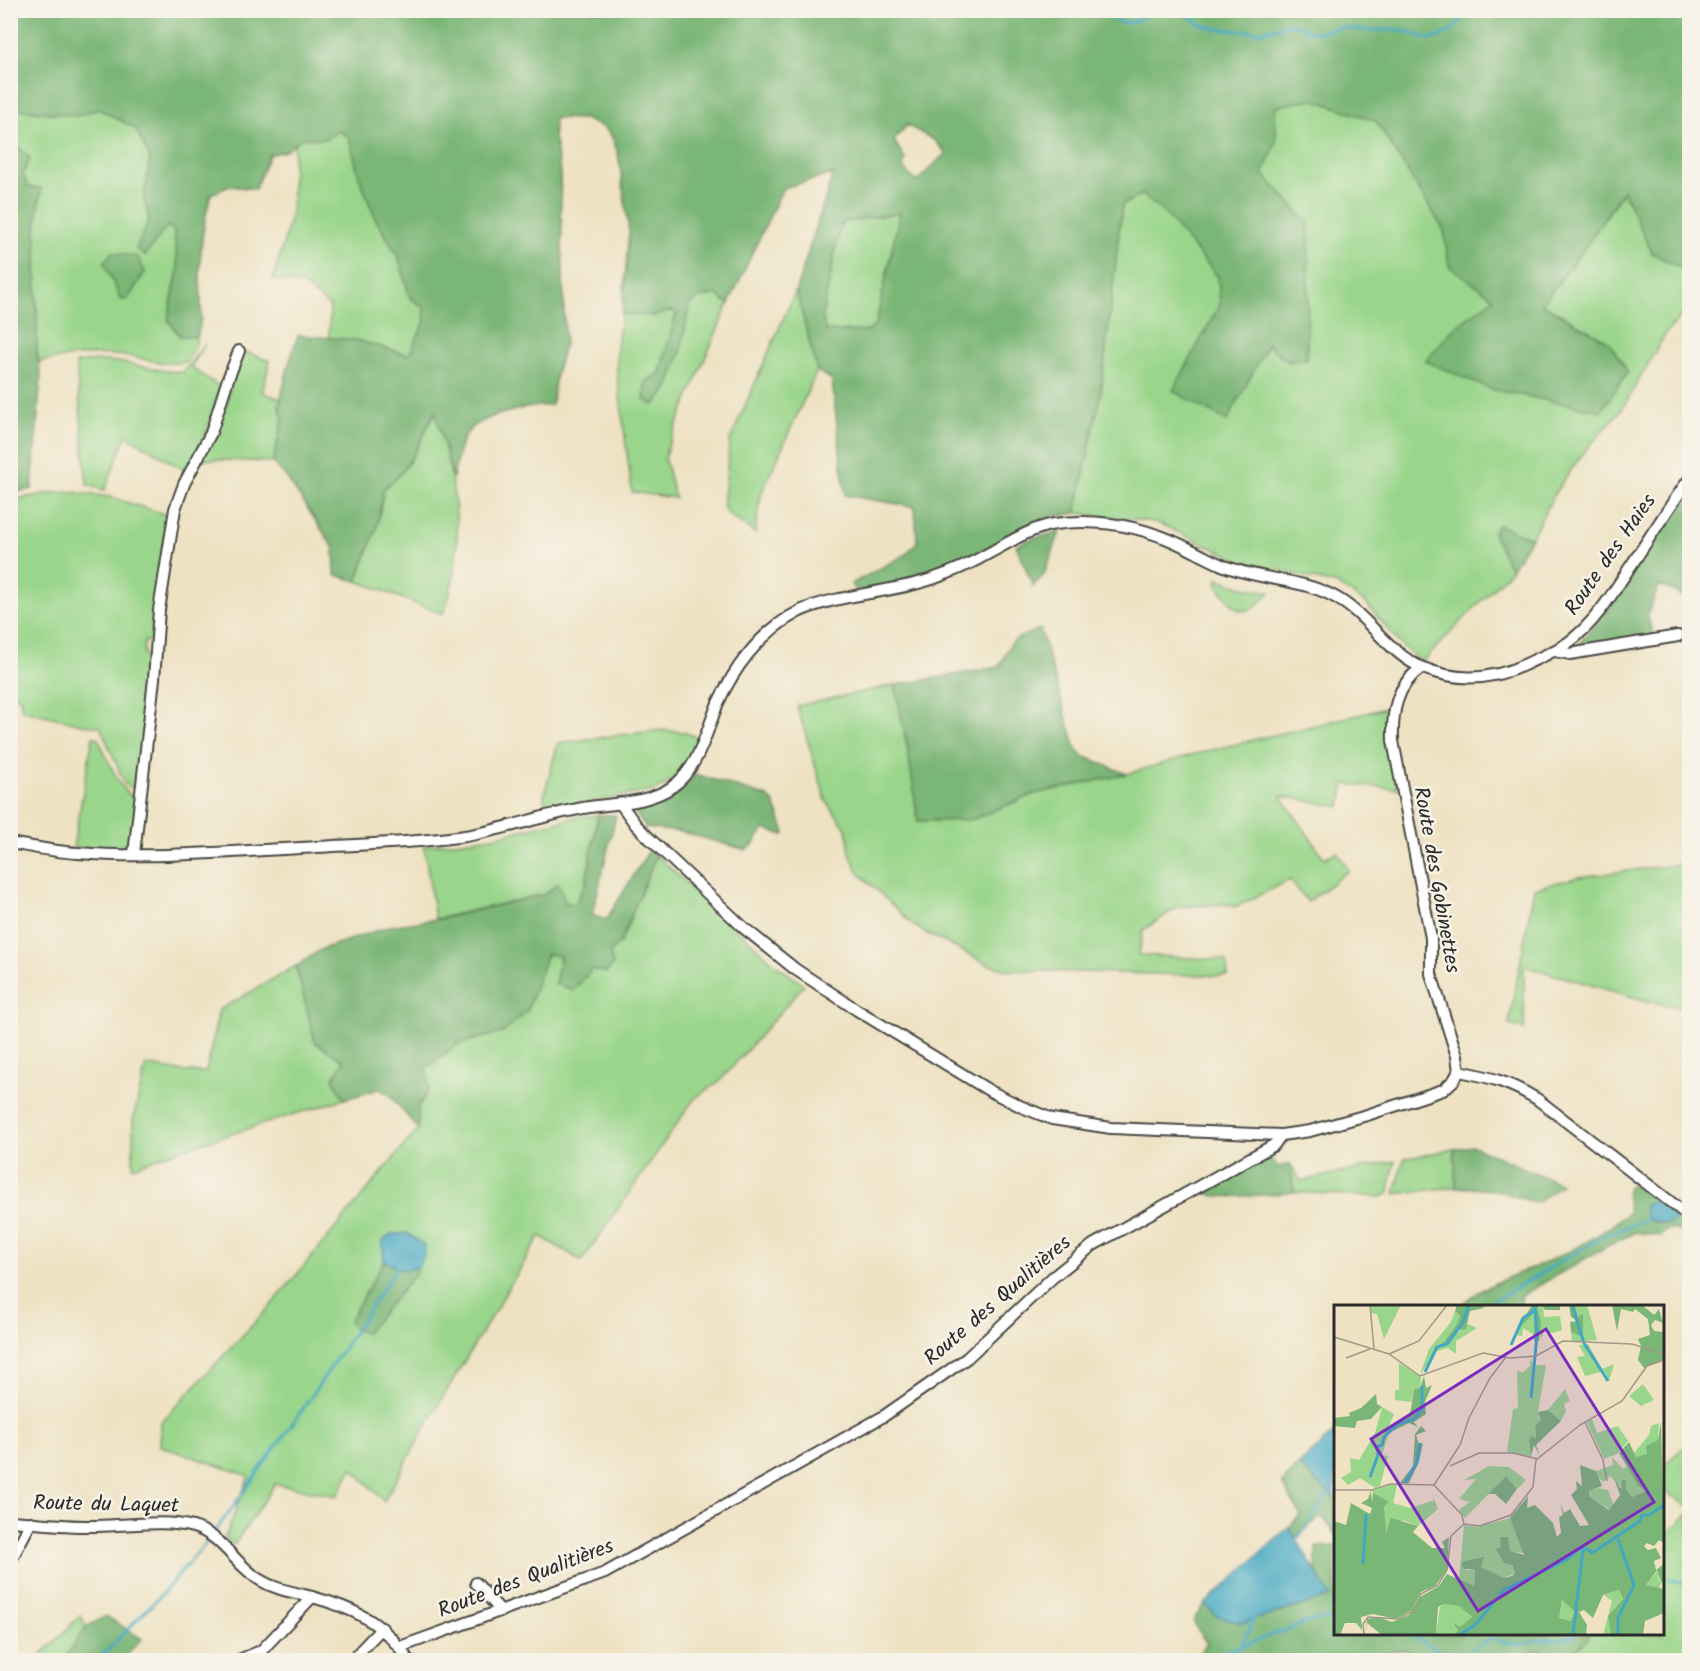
<svg xmlns="http://www.w3.org/2000/svg" width="1700" height="1671" font-family="Kalam,sans-serif">
	<style>
		.green { fill: #99d58a; stroke: #62805a; stroke-width: 1.5 }
		.forest { fill: #7ab676; stroke: #527050; stroke-width: 1.5; fill-rule: evenodd }
		.water { fill: #42a7c2; stroke: #366976; stroke-width: 1.5 }
		.lines { fill: none; stroke-linecap: round; stroke-linejoin: round }
		.stream { stroke: #42a7c2; stroke-width: 3 }
		.minor-casing { stroke: #484642; stroke-width: 14 }
		.minor { stroke: #fff; stroke-width: 10 }
		.labels { text-anchor: middle; dominant-baseline: central; stroke-width: 5; stroke-linejoin: round; paint-order: stroke }
		.street-label { font-size: 21px; fill: #2b2b2b; stroke: #f7f3e8 }
		.inset-river { fill: none; stroke: #42a7c2; stroke-width: 3 }
		.inset-road { fill: none; stroke: #a09986; stroke-width: 1.5 }
		.view { fill: #7b2cbf; fill-opacity: 0.15; stroke: #7b2cbf; stroke-width: 3 }
		.inset-edge { fill: none; stroke: #2b2b2b; stroke-width: 3 }
	</style>
	<rect width="100%" height="100%" fill="#f7f3e8"/>
	<filter id="ink" filterUnits="userSpaceOnUse"><feTurbulence type="fractalNoise" baseFrequency=".0167" numOctaves="2"/><feDisplacementMap in="SourceGraphic" scale="12" xChannelSelector="R" yChannelSelector="G"/><feConvolveMatrix kernelMatrix="1 2 1 2 8 2 1 2 1" color-interpolation-filters="sRGB"/></filter>
	<filter id="wash" filterUnits="userSpaceOnUse"><feTurbulence type="fractalNoise" baseFrequency=".008" numOctaves="4" result="noise"/><feDisplacementMap in="SourceGraphic" scale="24" xChannelSelector="R" yChannelSelector="G"/><feGaussianBlur stdDeviation="1.35" result="paint"/><feColorMatrix in="noise" values="0 0 0 0 0 0 0 0 0 0 0 0 0 0 0 0 0 1.4 0 .05"/><feComposite in="paint" operator="in"/></filter>
	<g filter="url(#wash)">
		<rect width="100%" height="100%" fill="#eee2c3"/>
		<g class="green">
			<path d="M1312 99 1376 121 1444 230 1449 266 1495 298 1452 330 1601 410 1628 372 1609 342 1542 304 1588 243 1624 190 1652 253 1686 271 1689 282V308L1666 333 1622 409 1583 453 1556 491 1531 538 1498 525 1493 533 1511 570 1422 662 1401 645 1365 602 1338 585 1241 561 1156 522 1076 513 1101 392 1122 205 1143 194 1168 217 1218 276 1220 304 1173 391 1309 224 1263 174 1276 142 1275 107Z"/>
			<path d="M11 108 75 116 99 109 135 128 150 158 144 197 149 220 137 249 145 256 167 226 174 230 178 270 168 320 180 336 197 337 195 347 186 362C165 366 148 359 127 356 97 352 68 357 39 362L37 352 36 229 41 189 28 187 23 174 30 158 11 141Z"/>
			<path d="M339 131 349 137 359 176 375 218 399 258 410 298 424 307 425 321 410 355 356 340 329 339 330 307 304 285 273 280 291 216 294 144 302 138 324 139Z"/>
			<path d="M900 212 876 324 869 331H825L822 316 840 227 844 222Z"/>
			<path d="M796 290 817 371 761 494 755 533 728 514 723 506 730 440Z"/>
			<path d="M717 294 724 301 729 303 667 448 665 460 675 498 632 492 617 374V346L622 314 655 316 672 310 676 314 654 405 668 388 681 351 689 305 699 298Z"/>
			<path d="M205 344 191 367 220 387 208 429 186 471 126 435 105 490 87 485 76 363C90 361 104 360 118 362 140 365 161 372 183 372Z"/>
			<path d="M246 352 270 361 262 392 281 399 279 406 283 419 273 462 201 459 227 403 232 379Z"/>
			<path d="M436 411C453 481 470 544 443 614L357 581 377 527 384 488C410 472 422 437 436 411Z"/>
			<path d="M72 492 110 497 164 514 167 518 159 567 153 640 144 642V654L149 660 138 788H131L125 784 100 726H90L22 710 20 697 11 696V500L51 493Z"/>
			<path d="M1218 579 1247 588 1270 592C1243 622 1239 613 1217 586Z"/>
			<path d="M895 685 908 750 918 821 971 820 1034 794 1127 774 1195 754 1382 709 1388 708V741L1398 789 1345 784 1340 807 1281 796 1324 858 1337 852 1349 870 1308 902 1290 880 1236 907 1226 904 1178 907 1143 930 1139 955 1226 960 1228 976 1007 970 990 965 924 932 913 925 859 873 850 854 847 830 826 801 797 706Z"/>
			<path d="M661 730 684 732 698 738C687 764 683 776 656 790L549 810 544 800V795L558 743Z"/>
			<path d="M93 737H97C106 753 118 790 134 797 139 812 136 841 122 850L73 847Z"/>
			<path d="M598 815 586 883 575 904 566 903 557 885 545 894 435 919 424 846 493 837 577 817Z"/>
			<path d="M656 855 776 965 804 985 720 1081 694 1099 582 1261 540 1236 444 1395 384 1501 352 1468 337 1496 275 1484 234 1545 225 1538 249 1476 160 1446 161 1422 274 1302 418 1129V1107L429 1090 426 1068 458 1044 504 1032 539 976 547 954 560 956 592 969 621 941Z"/>
			<path d="M1689 863V1009L1651 1002 1524 966V1030L1509 1024 1534 888 1579 877Z"/>
			<path d="M296 966 315 1042 344 1061 333 1078 344 1099 179 1150 133 1167V1120L146 1065 185 1072H206L219 1010Z"/>
			<path d="M1454 1149 1456 1187 1395 1194 1404 1159Z"/>
			<path d="M1395 1161 1388 1194 1380 1197 1294 1192 1290 1164 1301 1181Z"/>
			<path d="M1689 1443V1507L1662 1489 1663 1465Z"/>
			<path d="M1689 1513V1660H1510L1540 1650 1588 1639V1634H1662L1663 1537Z"/>
			<path d="M81 1615 86 1627 64 1660H36Z"/>
		</g>
		<g class="forest">
			<path d="M11 11H1689V282L1686 271 1652 253 1623 190 1588 243 1542 304 1609 342 1628 372 1601 411 1490 389 1425 361 1452 330 1494 298 1449 266 1444 230 1376 121 1312 99 1275 107 1276 142 1263 174 1309 224 1307 359 1288 362 1268 344 1227 421 1173 391 1220 304 1218 277 1168 217 1142 194 1122 205 1101 392 1076 513 1052 517 1033 523 964 562 939 572 865 590H855L851 584 905 555 917 542 915 507 845 495 832 380 817 371 796 290 833 174 783 188 729 303 724 301 717 294 699 298 689 305 681 351 668 388 654 405 644 400 645 382 660 372 676 314 672 310 655 316 622 314 629 231 618 153 611 135 603 127 584 119 554 118V136L560 172 565 342 556 374 552 405C530 406 474 415 464 438 458 450 456 465 453 478L435 411C421 437 410 472 384 488L377 527 357 581 335 575 334 548 287 478 273 462 283 419 279 406 288 367 298 335 356 340 409 355 425 321 424 307 410 298 399 258 375 218 359 176 349 137 339 131 324 139 302 138 285 151 269 155 255 189 230 186 211 194C204 219 200 246 200 272 200 294 204 316 197 337L180 336 168 320 178 270 174 230 167 226 145 256 136 249 149 220 144 197 150 158 135 128 99 109 76 116 11 108ZM907 125 934 140 946 153 916 182 903 168 905 159 894 140ZM900 213 876 324 869 331H826L822 316 840 227 844 222Z"/>
			<path d="M11 141 30 158 23 174 28 187 41 188 36 229 37 352 41 376 32 489 11 493Z"/>
			<path d="M112 252 138 257 145 272 128 299 121 300 104 262Z"/>
			<path d="M1689 484V604L1677 592 1659 586 1647 616 1655 638 1581 651 1577 646 1612 603Z"/>
			<path d="M1498 525 1531 538 1511 570 1493 533Z"/>
			<path d="M1060 532 1044 575 1033 586 1016 545 1033 538Z"/>
			<path d="M1040 629 1076 749 1083 756 1127 774 1034 794 971 820 918 821 908 750 895 685 999 667C1012 639 1010 640 1040 629Z"/>
			<path d="M695 774 768 797 774 803 785 833 784 835 764 829 752 846 746 850 682 832 646 828 634 811C660 807 679 795 695 774Z"/>
			<path d="M598 815H616L592 915 606 920 650 849 656 855 621 941 610 953 613 965 606 973 592 969 574 990 555 984 560 956 547 954 527 1011 504 1032 458 1044 426 1068 429 1090 418 1107V1129L389 1094 379 1089 344 1099 333 1078 344 1061 315 1042 296 966 322 949 390 926 444 918 545 894 558 884 566 903 575 904 586 883Z"/>
			<path d="M1473 1146 1561 1184 1540 1201 1533 1202 1496 1190 1456 1187 1454 1149Z"/>
			<path d="M1269 1155 1277 1167 1290 1164 1294 1192C1278 1194 1213 1201 1203 1192Z"/>
			<path d="M1634 1179 1689 1223V1233L1669 1229 1660 1236 1635 1232 1598 1251 1521 1296V1306H1460C1486 1283 1512 1277 1542 1264 1572 1251 1605 1233 1629 1212L1626 1192Z"/>
			<path d="M384 1261 401 1270 418 1268 414 1276 366 1333 354 1329 349 1321Z"/>
			<path d="M1299 1465 1335 1499V1534L1322 1516 1295 1537 1289 1527 1301 1515 1282 1483Z"/>
			<path d="M1335 1546 1336 1634H1588V1639L1566 1660 1540 1650 1511 1660 1488 1653 1471 1660H1427L1404 1650 1394 1651 1370 1660H1193L1207 1644 1194 1623V1619L1205 1604 1216 1616 1242 1623 1331 1597 1316 1571V1547Z"/>
			<path d="M106 1616 142 1639 121 1660H64L86 1627Z"/>
		</g>
		<g class="water">
			<path d="M1655 1200 1677 1219 1667 1224 1647 1220 1644 1206Z"/>
			<path d="M407 1233 425 1246V1253L418 1268 401 1270 384 1261 382 1241 391 1234Z"/>
			<path d="M1335 1432V1499L1299 1465Z"/>
			<path d="M1289 1527 1331 1597 1242 1623 1216 1616 1205 1604Z"/>
		</g>
		<g class="lines">
			<g class="stream">
				<path d="M1033 10 1042 14 1053 11C1063 23 1075 16 1087 10"/>
				<path d="M1098 10C1134 32 1126 21 1161 10"/>
				<path d="M1175 10 1185 13 1200 24 1217 29 1260 32 1285 25 1296 24 1308 31 1320 32 1343 27 1361 30H1402L1429 39 1437 38 1451 31 1470 10"/>
				<path d="M1486 1306 1602 1237 1649 1218"/>
				<path d="M1295 1543 1330 1491"/>
				<path d="M1662 1578 1690 1584"/>
				<path d="M1406 1634C1422 1638 1431 1649 1445 1653 1460 1659 1477 1647 1489 1639L1518 1645 1537 1640H1561L1576 1634"/>
				<path d="M1241 1646 1255 1617"/>
				<path d="M98 1660 163 1593 212 1536 303 1409 398 1266"/>
				<path d="M1214 1660 1216 1655 1314 1620 1336 1619"/>
			</g>
		</g>
	</g>
	<g filter="url(#ink)">
		<g class="lines">
			<defs>
				<g id="minor">
					<path d="M1555 651 1570 654 1678 636"/>
					<path d="M1421 668C1396 686 1392 712 1393 741L1431 938V974L1457 1056 1459 1071"/>
					<path d="M620 803 636 825 651 840 744 928 795 969 857 1010 990 1091 1022 1107 1052 1119 1111 1128 1281 1135 1310 1131 1367 1115 1443 1090 1454 1080 1459 1071"/>
					<path d="M10 843C33 847 55 852 78 853 151 859 227 852 300 848 355 844 411 844 465 836 503 830 540 816 578 809 608 803 646 805 672 787 699 768 706 732 718 703 726 686 736 669 748 654 762 637 780 621 800 611 839 594 890 593 932 579 953 572 974 562 993 551 1013 540 1032 528 1055 524 1090 519 1128 524 1160 536 1181 543 1201 556 1222 565 1257 580 1299 578 1333 596 1368 614 1387 653 1423 668 1458 682 1493 680 1526 664 1541 657 1556 651 1569 642 1595 623 1613 593 1630 567 1650 537 1669 507 1690 478"/>
					<path d="M134 854 154 679 159 610 175 509 184 484 211 433 228 379 239 351"/>
					<path d="M1459 1071C1490 1077 1509 1082 1537 1099L1690 1217"/>
					<path d="M10 1521C39 1523 68 1527 97 1526 128 1526 163 1519 193 1527 222 1535 235 1565 260 1580 276 1590 294 1592 312 1597 354 1608 385 1623 408 1660"/>
					<path d="M10 1562 31 1522"/>
					<path d="M476 1583 501 1611"/>
					<path d="M400 1647 605 1573 884 1416 967 1358 1052 1278 1093 1245 1274 1145 1281 1135"/>
					<path d="M239 1660 261 1651 312 1597"/>
					<path d="M353 1660 361 1650 382 1628"/>
				</g>
			</defs>
			<use href="#minor" class="minor-casing"/>
			<use href="#minor" class="minor"/>
		</g>
	</g>
	<g class="labels">
		<g class="street-label">
			<text transform="translate(1611 555) rotate(-55)">Route des Haies</text>
			<text transform="translate(1436 880) rotate(80)">Route des Gobinettes</text>
			<text transform="translate(998 1301) rotate(-41)">Route des Qualitières</text>
			<text transform="translate(106 1505) rotate(1)">Route du Laquet</text>
			<text transform="translate(526 1579) rotate(-21)">Route des Qualitières</text>
		</g>
	</g>
	<g transform="translate(1334 1305)">
		<rect width="330" height="330" fill="#eee2c3"/>
		<path d="M37 0H67L50 34 43 9 37 8ZM241 0H253L263 35 238 37 237 27 243 25 247 31 248 20V10L244 12ZM209 1 210 12 226 11 228 25 218 28 210 25 207 35 203 3ZM121 6 126 11 123 19 110 37 99 43H105L134 19 143 23 122 36V49L114 43 103 46 86 70 95 44 117 17ZM201 8 200 30 189 23 188 31 181 30 190 15ZM254 39 268 64 280 59 275 76 270 66 251 71 243 52 251 51 245 40ZM197 52 199 60H212L204 107 207 114 201 123 202 133 196 137 197 151 173 147 179 104 184 103 183 66 189 67 196 61ZM65 58 87 72 86 83 80 84 77 97 61 95V85H65ZM309 79 320 95 307 101 295 91ZM231 84 236 96 230 99 232 106 227 116 214 105ZM48 102 60 109 51 130 54 131 48 150 54 151 46 181 41 183 26 173 14 180 7 173 17 167 16 153 25 155 41 128ZM258 114 263 128 284 121 294 136 283 149 270 154 253 117ZM325 118 324 135 314 149 302 152 300 148 315 130 317 121ZM278 152 289 164 293 162 312 186 298 192 276 171 269 177 265 173 262 166 279 160ZM155 161 175 162 192 175 183 184 172 171 131 213 125 205 136 197 125 194 142 174 130 175ZM54 180H63L59 198 77 203 100 195 98 188 104 204 84 221 69 215 51 228 50 202 55 197 42 192 38 186ZM264 183 274 185 280 201 277 205 255 191V186ZM176 213 191 248 176 247 174 232H166L181 268 170 273 146 262 149 251 141 253 132 265H141L140 282 128 277 125 275 130 220 144 222ZM323 266 326 277 330 275V285L327 277 325 286 312 280ZM285 285 289 294 274 311 282 330H269L278 296 270 290ZM228 295 242 307 238 316 225 313ZM110 299 125 301 138 312 126 322 118 318 124 325 120 330H102L106 302Z" fill="#99d58a"/>
		<path d="M123 0H148L150 3 136 6 132 24 125 25 112 40 99 43 110 37 123 19 126 11 121 6ZM198 0H226V5H211L208 0 203 3 207 16 205 36H200V8L182 26ZM235 0H241L244 12 249 9V32L237 27 236 17 244 16 237 12ZM278 0H308L320 10 325 4 329 18 321 15 317 20 320 26 330 27V54L310 63 304 55 307 41 304 34 316 30 314 14 301 4 299 7 287 4 283 26ZM90 71 92 83 98 80 91 97 92 109 80 117 84 122 75 118 51 130V126L76 109 80 84 86 83ZM42 89 43 99 48 102 37 114 23 116 21 123 0 121V113L16 111 15 108 27 103ZM214 105 227 116 202 140 206 151 200 140 197 151 195 135 197 131 202 133 201 122 207 114 204 107ZM327 117 330 238 325 235 320 241 313 238 310 241 314 245 322 243 327 253 320 256 322 265 330 259V275L327 277 323 265 312 280 329 284 330 308 311 316 309 330 277 329 274 311 289 294 285 285 269 290 259 313 250 305 245 307 253 320 252 330H120L124 325 118 317 126 322 138 312 125 301 110 299 104 302 102 330H48L33 318 31 330 33 314 44 312 58 317 75 310 86 292 105 281 113 269 140 281 141 265 128 263V257L150 251 147 262 170 273 178 271 181 268 178 260 170 258 162 244 167 242 166 232H174L176 246 190 250 176 213 194 191 193 203 201 200 219 218 223 232 227 228 225 212 229 210 226 197 230 208 236 204 246 221 255 220 237 190 243 184 242 176 248 181 246 160 262 166 268 181 255 186V191L275 205 286 190 280 173 287 184 288 174 292 176 291 183 298 192 312 186 304 180 285 148 295 137 302 152 313 149 312 141 324 135ZM228 295 241 307 237 316 225 313ZM87 121 92 126 82 130 85 139 89 138 85 157 75 178 65 179 79 161 81 129ZM172 171 183 184 172 199 161 189H154ZM37 186 38 198 39 188 55 197 50 202 52 228 57 213 84 221 79 227 98 243H111L108 237 115 232 113 265 101 281 87 287 78 305 62 314 39 309 27 312 28 325 22 318H11L6 330H0V216L12 220 17 198 36 209 38 203 27 198 34 194Z" fill="#7ab676" fill-rule="evenodd"/>
		<path class="inset-river" d="M238 0 250 38 274 76M177 40 189 13 201 5M91 67 103 42 113 39 128 19 135 0M197 93 203 30 201 0M36 172 44 150 43 142 48 140 50 132 64 119 80 114 88 104V81M71 178 83 157 86 138M284 234 300 280 284 313V330M29 259 32 209M125 330 141 320 170 285 234 254 245 244H254L258 248 306 216 308 210H315L330 200M239 330 249 244"/>
		<path class="inset-road" d="M36 0 40 44M0 32 55 49 86 71 149 48 176 53 202 51 229 36 298 39 330 49M55 49 85 36 113 0M12 53 36 44M251 117 269 155 273 176M116 161 145 148H179L204 154M100 180 126 140 135 113 156 73 172 52M100 180 128 210 130 219M0 185H38L56 179 100 180M130 219 146 221 177 210 199 182 202 155 246 120 288 96 313 61 330 55M30 330 29 319 34 312 64 314 79 306 87 289 104 280 113 265 117 231 130 219"/>
		<path class="view" d="M212 24 320 197 144 306 37 134Z"/>
		<rect width="330" height="330" class="inset-edge"/>
	</g>
	<rect width="1700" height="1671" fill="none" stroke="#f7f3e8" stroke-width="36"/>
</svg>
